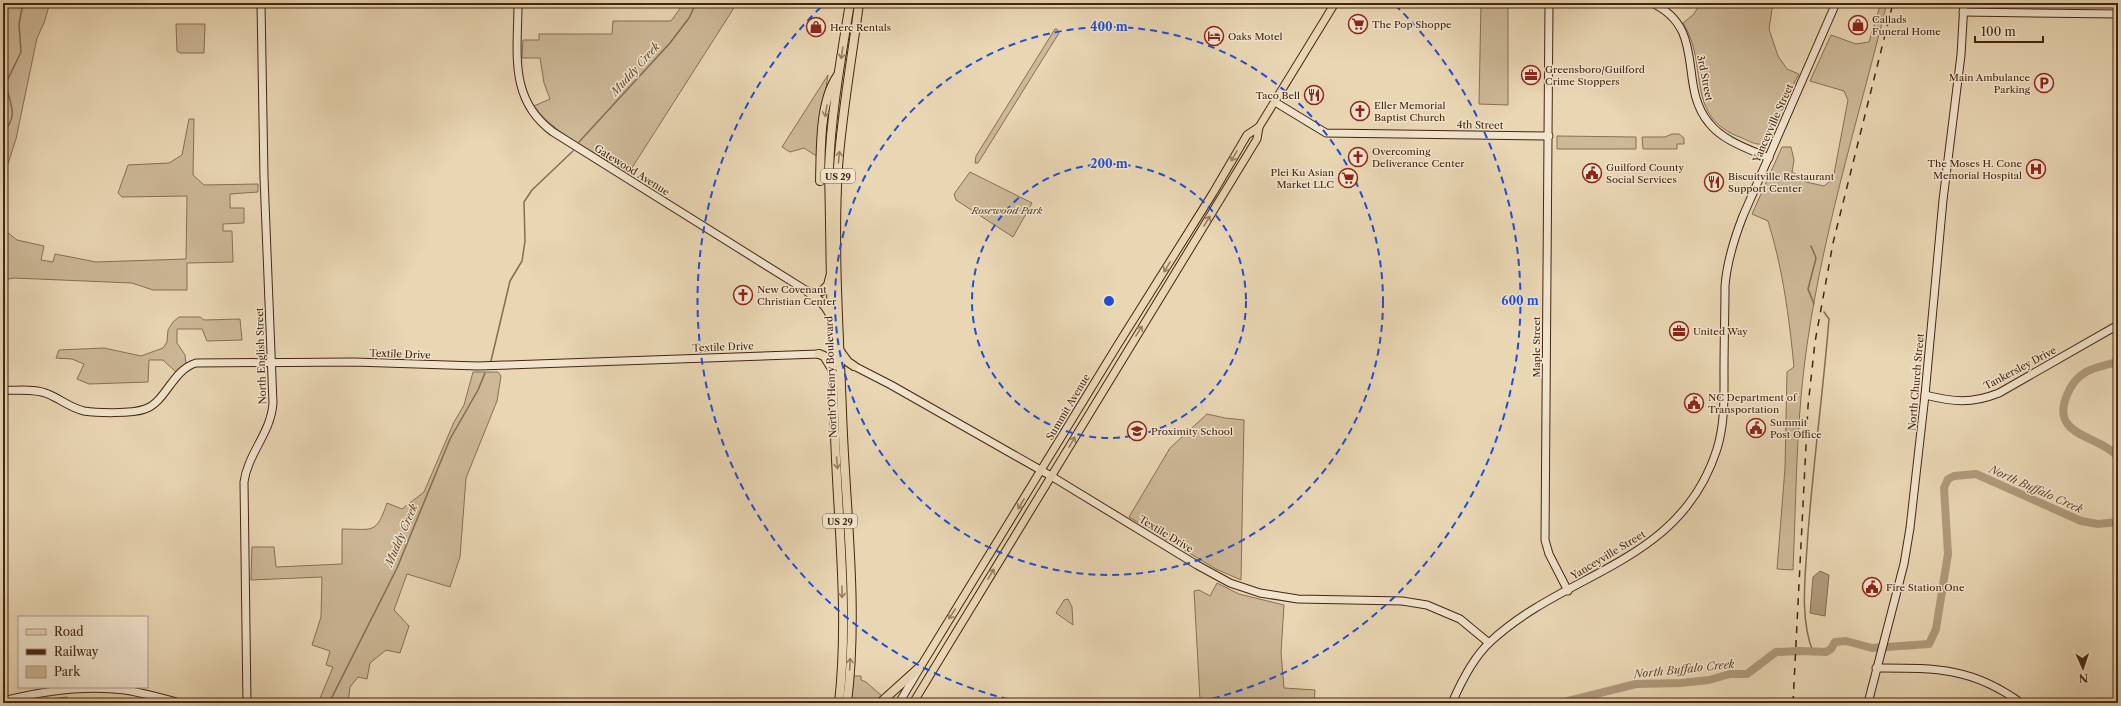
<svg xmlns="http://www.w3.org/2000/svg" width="2121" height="706" font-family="'Libre Caslon Text',serif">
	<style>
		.green { fill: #cdb897; stroke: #896e54 }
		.water { fill: #b19a7c; stroke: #866b51 }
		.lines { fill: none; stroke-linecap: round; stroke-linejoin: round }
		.stream { stroke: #866b51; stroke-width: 1.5 }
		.river { stroke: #b19a7c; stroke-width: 8 }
		.secondary-casing { stroke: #452511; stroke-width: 9 }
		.primary-casing { stroke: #452511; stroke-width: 9 }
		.highway-casing { stroke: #452511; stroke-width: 10 }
		.secondary { stroke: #f1e4ce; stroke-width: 7 }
		.primary { stroke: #e9d6b3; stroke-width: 7 }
		.highway { stroke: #e9d6b3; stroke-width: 8 }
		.rail { stroke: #452511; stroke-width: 1.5; stroke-dasharray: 7 7; stroke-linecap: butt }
		.oneway { stroke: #977e62 }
		.ring { fill: none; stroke: #1d4ed8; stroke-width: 2; stroke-dasharray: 7 5 }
		.labels { text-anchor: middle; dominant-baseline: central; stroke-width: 3; stroke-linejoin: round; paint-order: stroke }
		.shield { fill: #f1e4ce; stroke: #795e4a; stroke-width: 1 }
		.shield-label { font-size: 9px; font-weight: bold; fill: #452511 }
		.poi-label { font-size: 10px; fill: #452511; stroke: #f1e4ce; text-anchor: start }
		.street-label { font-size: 10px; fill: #452511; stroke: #f1e4ce }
		.park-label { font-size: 10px; font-style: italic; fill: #60422c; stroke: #f1e4ce }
		.water-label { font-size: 11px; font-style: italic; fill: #654831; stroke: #f1e4ce }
		.centre { fill: #1d4ed8; stroke: #f1e4ce; stroke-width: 2 }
		.ring-label { font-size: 12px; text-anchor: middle; font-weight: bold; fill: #1d4ed8; stroke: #f1e4ce; stroke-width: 3; stroke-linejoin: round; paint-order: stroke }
	</style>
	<rect width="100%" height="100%" fill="#e9d6b3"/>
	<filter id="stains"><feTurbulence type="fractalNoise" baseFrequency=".005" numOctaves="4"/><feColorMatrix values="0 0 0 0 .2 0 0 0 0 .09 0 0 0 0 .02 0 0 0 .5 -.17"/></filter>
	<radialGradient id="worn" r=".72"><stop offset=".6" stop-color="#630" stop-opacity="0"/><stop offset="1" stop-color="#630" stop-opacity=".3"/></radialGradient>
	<g class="green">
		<path d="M4 3H50L44 23 37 38 16 139 3 179Z"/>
		<path d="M684 3H737L630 171H626C596 153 555 135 534 106L550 99 544 83 540 58H522L523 40H539V34H612L613 21H671Z"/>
		<path d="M1481 3H1508V105L1479 104Z"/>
		<path d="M1701 3H1773L1769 29 1778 56 1787 69 1799 74 1762 144C1755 145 1749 141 1742 138 1683 117 1710 66 1683 23L1693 15Z"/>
		<path d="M1881 3H1887C1857 124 1819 244 1804 368 1796 435 1796 503 1793 570L1777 569 1785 468 1787 372 1794 367C1789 317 1783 269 1768 221L1752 214 1782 147H1791L1794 160 1792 172 1801 177 1806 182 1824 186 1833 179 1848 100 1844 91 1810 81 1831 35 1856 44 1869 42Z"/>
		<path d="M176 24H205L204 53H180L177 51Z"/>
		<path d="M1055 29H1057L1059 33 978 163H975L976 156Z"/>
		<path d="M828 75 818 138V157L804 148 790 152 782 147Z"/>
		<path d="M189 119H194L193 175 204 185 258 184V192L230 194V208H244V223L223 224V231H232L233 262 187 263V290H153L132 283 14 278 3 280V229L17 240 44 246 41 260 53 262 55 254 96 262 186 259 187 196 122 197 118 193 128 165 169 163 182 155Z"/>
		<path d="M1672 134H1679L1684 138V144H1677V149H1643L1642 137H1665Z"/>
		<path d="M1557 136 1636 137V149H1557Z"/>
		<path d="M970 172 1032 203 1013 237 956 200 954 194Z"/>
		<path d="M179 317H200L204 320 240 319 242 340 207 341 202 329H177V343L185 355 186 364 176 372 163 360H149L148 382 89 384 77 379 84 364 72 359 56 358 59 350 104 348 141 356 163 348 167 342 168 330 173 322Z"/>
		<path d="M473 372H498L501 376 497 401 466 478 460 557 450 587 407 574 394 610 409 626 400 653 386 650 370 663 367 679 358 677 350 687 348 703H318L333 667 326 665 330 651 312 645 321 617 322 577 251 580 252 547H274L276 567 342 564V529C373 529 376 535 387 503L402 509 424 492 454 422 464 405Z"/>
		<path d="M1207 414 1225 418 1244 420 1241 580 1216 569 1129 517 1170 448Z"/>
		<path d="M1217 583 1239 594 1284 605 1281 653 1284 688 1315 690 1314 703H1194V700H1200L1194 591 1199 590 1210 596Z"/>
		<path d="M1068 599 1072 607 1073 625 1056 613 1064 600Z"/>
		<path d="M853 676H861V680L866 682 882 696 870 703H851Z"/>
		<path d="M67 697V703H20Z"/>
	</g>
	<path class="water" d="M1820 571 1829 575 1825 616 1810 613 1813 577Z"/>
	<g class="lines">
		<g class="stream">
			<path d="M3 133C20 114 9 104 6 83L21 52 19 24 23 3"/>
			<path d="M579 142 670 43 689 18 696 3"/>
			<path d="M3 156 5 160 3 163"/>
			<path d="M1811 246 1816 258 1808 289 1814 304"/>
			<path d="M491 361 510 281 522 261 525 241 524 202 532 190 573 151"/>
			<path d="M1813 652C1800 619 1805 581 1807 547 1812 471 1823 395 1829 319L1824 312"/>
			<path d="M329 703 397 568 450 439 478 390 485 373"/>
		</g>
		<g class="river">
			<path d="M2118 362C2094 368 2077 370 2067 395 2049 437 2100 435 2118 457"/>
			<path d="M1560 703 1636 684 1681 683 1709 680 1730 674H1747L1776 652 1801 651 1826 652 1831 649 1835 642 1846 641 1872 648 1929 644 1936 629 1948 554 1944 488 1948 479 1954 476 1976 474 2081 521 2098 524 2118 522"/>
		</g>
		<defs>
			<g id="secondary">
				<path d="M518 3C518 52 508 99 553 132L807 291 817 293 822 291"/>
				<path d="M1549 3 1545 540 1549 554 1568 591"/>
				<path d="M1652 3C1708 29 1677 85 1709 123 1723 141 1749 149 1769 158"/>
				<path d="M2060 3H2118"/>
				<path d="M1963 12 2118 14"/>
				<path d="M1275 102 1326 133 1549 136"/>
				<path d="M854 366 891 385 1051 476 1197 565 1230 583 1260 593 1298 599 1402 601 1427 605 1460 619 1489 643"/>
				<path d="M3 390C17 391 35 388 48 394 60 399 71 408 84 411 97 413 132 414 145 409 166 402 172 370 196 363L354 362 478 366 819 354"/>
				<path d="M1925 395C1954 402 1971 404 1999 393L2118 325"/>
				<path d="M1876 668C1935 668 1972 667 2021 703"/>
				<path d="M3 701C42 691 85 685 125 690 144 693 162 698 180 703"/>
				<path d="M247 703 244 482C248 453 271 433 273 403L264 177 261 3"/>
				<path d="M899 703 921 666"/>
				<path d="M1452 703C1461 682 1473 658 1490 642 1567 570 1680 565 1717 449 1725 423 1724 397 1724 371 1724 342 1725 314 1725 286 1727 261 1734 239 1743 216L1836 3"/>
				<path d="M1868 703 1904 564 1910 528 1925 395 1943 200 1961 55 1964 3"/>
			</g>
			<g id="primary">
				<path d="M921 666 1117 346 1213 193 1247 135 1259 127 1335 3"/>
				<path d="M913 703 1257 139 1259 127"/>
			</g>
			<g id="highway">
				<path d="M820 181C821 150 819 101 838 75"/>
				<path d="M807 291C818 299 827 305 831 318"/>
				<path d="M822 291 828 285 830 277"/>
				<path d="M840 351 848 362 854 366"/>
				<path d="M819 354 824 356 832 369"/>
				<path d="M839 703C849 614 838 524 835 435 831 346 831 258 829 169 831 113 841 58 850 3"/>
				<path d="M847 703C859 606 845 507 842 411 839 331 833 247 838 167 842 112 852 58 859 3"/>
				<path d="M880 703 921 666"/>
			</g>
		</defs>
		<use href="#secondary" class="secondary-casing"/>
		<use href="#primary" class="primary-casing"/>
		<use href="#highway" class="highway-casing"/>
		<use href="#secondary" class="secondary"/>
		<use href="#primary" class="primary"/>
		<use href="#highway" class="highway"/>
		<path class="rail" d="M1793 703 1808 406 1815 342 1833 243 1893 3"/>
	</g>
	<defs><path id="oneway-shaft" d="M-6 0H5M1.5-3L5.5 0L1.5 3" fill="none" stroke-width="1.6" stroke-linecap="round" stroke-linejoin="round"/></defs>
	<g class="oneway">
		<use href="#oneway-shaft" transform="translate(842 53) rotate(99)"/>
		<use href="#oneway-shaft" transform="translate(826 111) rotate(100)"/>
		<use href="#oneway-shaft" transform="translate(1234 156) rotate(120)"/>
		<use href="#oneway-shaft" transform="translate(839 157) rotate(-85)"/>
		<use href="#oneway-shaft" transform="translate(1207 221) rotate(-59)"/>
		<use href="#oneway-shaft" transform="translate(1167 267) rotate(122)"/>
		<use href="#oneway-shaft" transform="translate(1139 331) rotate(-58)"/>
		<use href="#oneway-shaft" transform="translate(1072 442) rotate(-59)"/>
		<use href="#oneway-shaft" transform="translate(837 463) rotate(86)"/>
		<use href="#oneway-shaft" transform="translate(1021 504) rotate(121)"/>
		<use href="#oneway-shaft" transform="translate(991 574) rotate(-59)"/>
		<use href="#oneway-shaft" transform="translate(842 592) rotate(89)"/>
		<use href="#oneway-shaft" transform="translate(952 614) rotate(123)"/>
		<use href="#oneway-shaft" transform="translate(850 664) rotate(-87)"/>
	</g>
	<g class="ring">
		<circle cx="1109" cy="301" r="137"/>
		<circle cx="1109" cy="301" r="274"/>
		<path d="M1020 702A411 411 0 0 1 823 5M1395 5A411 411 0 0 1 1198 702"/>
	</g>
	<defs>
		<symbol id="supermarket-ring" viewBox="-11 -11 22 22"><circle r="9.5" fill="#f1e4ce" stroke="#8f2418" stroke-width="1.5"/><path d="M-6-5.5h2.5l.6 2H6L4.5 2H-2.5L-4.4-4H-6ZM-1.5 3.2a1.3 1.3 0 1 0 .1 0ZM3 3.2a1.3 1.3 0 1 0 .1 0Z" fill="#8f2418"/></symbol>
		<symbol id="shop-ring" viewBox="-11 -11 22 22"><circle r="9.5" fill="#f1e4ce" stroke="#8f2418" stroke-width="1.5"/><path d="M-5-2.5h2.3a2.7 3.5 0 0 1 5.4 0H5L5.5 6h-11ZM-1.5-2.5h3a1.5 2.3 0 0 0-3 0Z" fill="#8f2418"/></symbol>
		<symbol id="hotel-ring" viewBox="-11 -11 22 22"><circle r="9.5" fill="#f1e4ce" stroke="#8f2418" stroke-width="1.5"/><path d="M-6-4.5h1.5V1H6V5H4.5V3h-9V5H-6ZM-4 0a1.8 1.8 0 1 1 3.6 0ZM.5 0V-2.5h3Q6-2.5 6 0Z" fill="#8f2418"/></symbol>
		<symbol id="office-ring" viewBox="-11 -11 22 22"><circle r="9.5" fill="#f1e4ce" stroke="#8f2418" stroke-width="1.5"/><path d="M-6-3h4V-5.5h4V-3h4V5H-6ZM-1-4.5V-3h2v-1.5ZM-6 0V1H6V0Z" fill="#8f2418"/></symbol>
		<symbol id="parking-ring" viewBox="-11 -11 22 22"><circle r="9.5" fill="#f1e4ce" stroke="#8f2418" stroke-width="1.5"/><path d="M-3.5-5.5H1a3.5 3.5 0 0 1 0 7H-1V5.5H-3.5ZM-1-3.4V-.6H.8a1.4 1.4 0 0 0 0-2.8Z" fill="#8f2418"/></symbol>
		<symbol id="restaurant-ring" viewBox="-11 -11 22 22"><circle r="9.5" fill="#f1e4ce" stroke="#8f2418" stroke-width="1.5"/><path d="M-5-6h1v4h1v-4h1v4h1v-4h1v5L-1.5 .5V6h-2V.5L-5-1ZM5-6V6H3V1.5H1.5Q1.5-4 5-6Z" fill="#8f2418"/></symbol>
		<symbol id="church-ring" viewBox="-11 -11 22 22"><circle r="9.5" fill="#f1e4ce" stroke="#8f2418" stroke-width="1.5"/><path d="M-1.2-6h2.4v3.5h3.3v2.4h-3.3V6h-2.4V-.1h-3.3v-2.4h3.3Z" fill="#8f2418"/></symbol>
		<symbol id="hospital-ring" viewBox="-11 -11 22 22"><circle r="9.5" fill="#f1e4ce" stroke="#8f2418" stroke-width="1.5"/><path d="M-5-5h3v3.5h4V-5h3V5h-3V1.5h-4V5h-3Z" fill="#8f2418"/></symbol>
		<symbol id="civic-ring" viewBox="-11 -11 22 22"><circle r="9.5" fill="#f1e4ce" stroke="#8f2418" stroke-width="1.5"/><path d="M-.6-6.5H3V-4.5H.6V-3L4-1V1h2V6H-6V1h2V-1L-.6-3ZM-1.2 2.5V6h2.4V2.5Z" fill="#8f2418"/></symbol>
		<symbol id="school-ring" viewBox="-11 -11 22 22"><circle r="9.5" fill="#f1e4ce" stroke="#8f2418" stroke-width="1.5"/><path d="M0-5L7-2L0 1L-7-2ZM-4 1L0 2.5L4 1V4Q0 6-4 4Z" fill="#8f2418"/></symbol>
	</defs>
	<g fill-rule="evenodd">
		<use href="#supermarket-ring" x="1347" y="13" width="22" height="22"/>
		<use href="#shop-ring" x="1847" y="14" width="22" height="22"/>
		<use href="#shop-ring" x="805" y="16" width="22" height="22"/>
		<use href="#hotel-ring" x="1203" y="25" width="22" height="22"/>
		<use href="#office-ring" x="1520" y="64" width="22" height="22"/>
		<use href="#parking-ring" x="2033" y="72" width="22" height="22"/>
		<use href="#restaurant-ring" x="1303" y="84" width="22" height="22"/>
		<use href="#church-ring" x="1349" y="100" width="22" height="22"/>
		<use href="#church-ring" x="1347" y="146" width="22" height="22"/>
		<use href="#hospital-ring" x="2025" y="158" width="22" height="22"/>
		<use href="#civic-ring" x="1581" y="162" width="22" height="22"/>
		<use href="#supermarket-ring" x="1337" y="167" width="22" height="22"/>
		<use href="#restaurant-ring" x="1703" y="171" width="22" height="22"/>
		<use href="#church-ring" x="732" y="284" width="22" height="22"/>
		<use href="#office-ring" x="1668" y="320" width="22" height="22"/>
		<use href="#civic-ring" x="1683" y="392" width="22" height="22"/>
		<use href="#civic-ring" x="1745" y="417" width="22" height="22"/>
		<use href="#school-ring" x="1126" y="420" width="22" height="22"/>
		<use href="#civic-ring" x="1861" y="576" width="22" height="22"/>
	</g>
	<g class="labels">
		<g class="shield">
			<rect x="821" y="169" width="34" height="14" rx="3"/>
			<rect x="823" y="514" width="34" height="14" rx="3"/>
		</g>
		<g class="shield-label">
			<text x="838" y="176">US 29</text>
			<text x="840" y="521">US 29</text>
		</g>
		<g class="poi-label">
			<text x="1872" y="19">Callads<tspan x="1872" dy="12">Funeral Home</tspan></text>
			<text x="1372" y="24">The Pop Shoppe</text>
			<text x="830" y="27">Herc Rentals</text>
			<text x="1228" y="36">Oaks Motel</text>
			<text x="1545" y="69">Greensboro/Guilford<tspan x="1545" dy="12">Crime Stoppers</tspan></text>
			<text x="2030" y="77" text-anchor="end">Main Ambulance<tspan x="2030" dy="12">Parking</tspan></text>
			<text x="1300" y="95" text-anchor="end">Taco Bell</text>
			<text x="1374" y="105">Eller Memorial<tspan x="1374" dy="12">Baptist Church</tspan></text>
			<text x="1372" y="151">Overcoming<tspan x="1372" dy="12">Deliverance Center</tspan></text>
			<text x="2022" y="163" text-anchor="end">The Moses H. Cone<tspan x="2022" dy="12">Memorial Hospital</tspan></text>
			<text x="1606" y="167">Guilford County<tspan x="1606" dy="12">Social Services</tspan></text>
			<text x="1334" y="172" text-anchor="end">Plei Ku Asian<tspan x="1334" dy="12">Market LLC</tspan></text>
			<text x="1728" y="176">Biscuitville Restaurant<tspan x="1728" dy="12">Support Center</tspan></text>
			<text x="757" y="289">New Covenant<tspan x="757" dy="12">Christian Center</tspan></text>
			<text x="1693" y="331">United Way</text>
			<text x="1708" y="397">NC Department of<tspan x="1708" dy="12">Transportation</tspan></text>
			<text x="1770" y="422">Summit<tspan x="1770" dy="12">Post Office</tspan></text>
			<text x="1151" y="431">Proximity School</text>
			<text x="1886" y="587">Fire Station One</text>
		</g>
		<g class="street-label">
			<text transform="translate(1705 78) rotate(79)">3rd Street</text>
			<text transform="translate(1773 123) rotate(-66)">Yanceyville Street</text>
			<text transform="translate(1480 125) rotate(1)">4th Street</text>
			<text transform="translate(632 170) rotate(32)">Gatewood Avenue</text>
			<text transform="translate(723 347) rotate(-2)">Textile Drive</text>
			<text transform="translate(1536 347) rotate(-90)">Maple Street</text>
			<text transform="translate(400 354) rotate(2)">Textile Drive</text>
			<text transform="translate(261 356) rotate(-92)">North English Street</text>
			<text transform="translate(2020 368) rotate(-28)">Tankersley Drive</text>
			<text transform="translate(831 377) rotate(-92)">North O'Henry Boulevard</text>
			<text transform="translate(1916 382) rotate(-85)">North Church Street</text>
			<text transform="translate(1068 407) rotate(-59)">Summit Avenue</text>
			<text transform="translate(1166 534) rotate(31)">Textile Drive</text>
			<text transform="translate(1608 555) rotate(-31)">Yanceyville Street</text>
		</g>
		<g class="park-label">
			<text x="1007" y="210">Rosewood Park</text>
		</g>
		<g class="water-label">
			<text transform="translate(635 69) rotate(-48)">Muddy Creek</text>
			<text transform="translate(2036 489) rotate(24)">North Buffalo Creek</text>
			<text transform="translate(401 535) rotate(-67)">Muddy Creek</text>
			<text transform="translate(1684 669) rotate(-6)">North Buffalo Creek</text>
		</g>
	</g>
	<circle cx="1109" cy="301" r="6" class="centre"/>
	<g class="ring-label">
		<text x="1109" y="31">400 m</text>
		<text x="1109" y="168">200 m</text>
		<text x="1520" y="305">600 m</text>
	</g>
	<rect width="2121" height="706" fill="none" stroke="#e9d6b3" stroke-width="16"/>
	<rect x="4" y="4" width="2113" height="698" fill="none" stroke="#452511" stroke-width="2"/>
	<rect x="8" y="8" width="2105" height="690" fill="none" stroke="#452511"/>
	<rect x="18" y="616" width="130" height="72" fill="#f1e4ce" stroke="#ac9882"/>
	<rect x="26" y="629" width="20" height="6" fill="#e9d6b3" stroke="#ac9882"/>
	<text x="54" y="636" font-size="12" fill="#452511">Road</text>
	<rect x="26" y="649" width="20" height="6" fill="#452511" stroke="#ac9882"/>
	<text x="54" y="656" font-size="12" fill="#452511">Railway</text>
	<rect x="26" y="666" width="20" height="12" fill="#cdb897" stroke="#ac9882"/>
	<text x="54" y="676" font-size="12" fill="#452511">Park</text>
	<g transform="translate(2083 668) rotate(177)" stroke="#f1e4ce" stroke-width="3" paint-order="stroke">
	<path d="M0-3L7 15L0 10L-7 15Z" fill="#452511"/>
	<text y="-6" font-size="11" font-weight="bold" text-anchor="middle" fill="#452511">N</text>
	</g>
	<path d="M1975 36v6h68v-6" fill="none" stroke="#452511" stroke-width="2"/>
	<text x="1981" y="36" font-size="12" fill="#452511" stroke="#f1e4ce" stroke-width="3" paint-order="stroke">100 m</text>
	<rect width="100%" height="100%" filter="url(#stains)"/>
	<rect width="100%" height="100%" fill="url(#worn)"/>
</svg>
